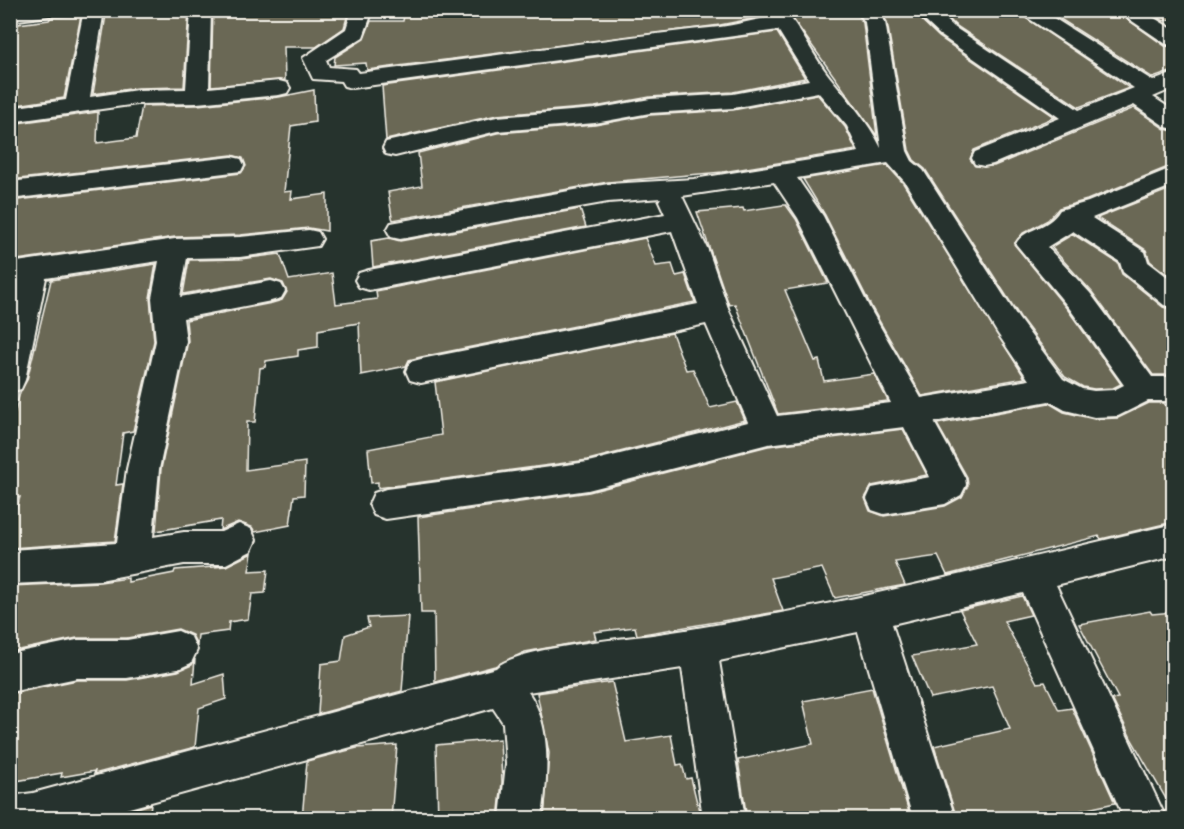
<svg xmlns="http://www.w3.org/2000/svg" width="1184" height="829" font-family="Dekko,sans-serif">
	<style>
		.building { fill: #6a6754; stroke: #f4f1e8; stroke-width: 1.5 }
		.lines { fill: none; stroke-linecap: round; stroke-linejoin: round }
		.street-casing { stroke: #f4f1e8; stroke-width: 4 }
		.street { fill: #26332d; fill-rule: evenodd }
	</style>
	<rect width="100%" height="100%" fill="#26332d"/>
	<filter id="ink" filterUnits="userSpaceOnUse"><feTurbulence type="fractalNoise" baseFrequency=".0167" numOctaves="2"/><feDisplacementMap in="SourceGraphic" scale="12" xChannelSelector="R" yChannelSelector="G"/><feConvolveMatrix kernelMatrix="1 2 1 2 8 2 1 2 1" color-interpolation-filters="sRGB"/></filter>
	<g filter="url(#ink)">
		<g class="building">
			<path d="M119 10H189L184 87 137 88 93 94 106 15Z"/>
			<path d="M213 10H349L344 28 316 47H284L285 80 211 86Z"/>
			<path d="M405 10H823L824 14H857L863 23 877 136 790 15 776 14 720 25 367 70 366 63 334 65 335 57 364 39 371 21H403Z"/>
			<path d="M897 10H911L939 37 1055 117 974 150 970 159 975 166H994L1134 108 1165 129 1173 131V165L1087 200 1059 208 1048 220 1023 233 1014 244 1068 310 1121 384 1113 388 1094 389 1083 387 1065 377 1020 317 925 169 914 160 909 150 887 22 883 15H902Z"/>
			<path d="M940 10H1014L1129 88 1079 107 955 25Z"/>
			<path d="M1046 10H1114L1165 46 1173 47V71L1153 78Z"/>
			<path d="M1146 10H1173V18L1164 21Z"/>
			<path d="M81 16 64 98 10 106V25L49 20 51 17Z"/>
			<path d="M777 32 805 78 733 92 650 97 595 107 497 115 386 140 382 86Z"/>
			<path d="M314 90 315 122 291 126 284 192 292 191 291 199 327 194V231L309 228 240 235 175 237 10 261V201L241 173 246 166 243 158 232 155 10 180V124L98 112 97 143 136 138 142 106 197 105 279 97Z"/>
			<path d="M817 94 845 127 856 150 723 172 608 182 393 220 392 217 388 192 422 186 418 153 497 133 595 125 650 115 733 110Z"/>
			<path d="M887 165 903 183 1025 378 922 396 872 308 825 215 803 179Z"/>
			<path d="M1173 188V279L1150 261 1146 250 1097 218Z"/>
			<path d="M783 205H786L796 219 828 283 785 290 815 361 819 360 824 381 874 374 888 401 778 414 735 304 729 305 697 212 743 208 744 211Z"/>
			<path d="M580 209 586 227 373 267 371 241 389 238 400 241Z"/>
			<path d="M1073 234 1118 263 1122 274 1163 307 1173 310V375H1153L1092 292 1051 247Z"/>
			<path d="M645 238 656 266 672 264 676 276 685 274 695 302 421 357 409 360 406 366 361 375 359 323 318 330V347L298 350V356L266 361 265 367 260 368 255 422H247L246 470 305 462 304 495 294 496 290 525 255 532 252 527 238 522 220 530 221 520 156 531 161 469 188 341 186 320 272 303 282 300 287 292 283 283 271 279 183 294 189 260 240 259 280 254 289 280 332 273 336 304 377 299 376 291Z"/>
			<path d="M156 264 150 298 154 341 133 431 123 433 116 485 123 484 115 541 10 548V529L20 497 10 499V431L20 392 27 380 51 280Z"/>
			<path d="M672 333 686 370 693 369 710 408 737 402 745 420 588 460 378 488V482L371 483 368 449 441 435 435 382Z"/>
			<path d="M1049 403 1064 412 1094 419 1118 418 1149 403H1164L1173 418V522L1101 539 1099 536 947 575 938 556 895 562 905 585 835 598 822 568 771 578 783 611 637 635 635 627 594 632 596 639 525 652 495 666 435 682 434 613H421L418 517 589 492 768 446 903 429 927 475 872 486 865 498 870 511 884 516 945 506 962 497 968 485 967 477 937 424Z"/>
			<path d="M252 553 249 571 268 570 265 593 252 594 248 619 229 622 228 631 198 635 197 645 192 635 178 629 127 638H77L10 652V586L100 582 128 578V582L174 573 175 570 226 566Z"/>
			<path d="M1022 596 1031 615 1004 621 1037 683 1045 682 1059 710 1072 708 1115 803 1042 819H957L934 746 1010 729 992 686 930 698 912 656 977 644 960 610Z"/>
			<path d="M1150 611 1152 614 1173 612V811L1132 740 1112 699 1118 698 1079 624Z"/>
			<path d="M408 616 402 691 318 714 321 664 341 661 345 635 369 627 367 618Z"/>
			<path d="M195 659 193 684 224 674 226 699 199 708 195 747 94 774 95 771 61 777 62 773 10 782V694L77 680H127L178 671 192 665Z"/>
			<path d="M612 682 626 742 671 735 677 765 682 764 686 779 691 778 701 819H544L549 753 537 693Z"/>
			<path d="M872 688 911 819H747L738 760 813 744 803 701Z"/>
			<path d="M500 739 502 782 498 819H438L436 745Z"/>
			<path d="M397 745 391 819H302L307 761 357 748Z"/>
			<path d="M151 804 149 819H100Z"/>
		</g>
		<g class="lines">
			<defs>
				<g id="street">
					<path d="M10 10H58L48 16 10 21Z"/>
					<path d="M84 10H104L90 97 137 90 186 89 191 10H211L209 88 279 81 287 83 290 88 287 93 279 95 197 103 137 104 10 122V108L66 100Z"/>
					<path d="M352 10H373L363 37 326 60 329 67 356 69 359 73C480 59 599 39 720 27 739 25 776 13 790 17 804 36 814 57 829 76 848 100 867 120 881 148L865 22 857 10H878L885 22 907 151 912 161 923 170 1018 318 1063 379 1082 389 1094 391 1114 390 1124 385 1070 309 1016 244C1025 227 1047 231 1060 210L1088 202 1174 167V185L1092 218 1145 252 1148 262 1174 282V308L1164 305 1123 272 1120 262 1073 231 1047 247 1090 293 1152 377H1174V401H1148L1118 416 1094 417 1065 410 1049 401 934 422 965 478 966 485 961 495 945 504 884 514 872 510 867 499 872 488 930 477 904 427 768 444 588 490 386 519 374 515 369 504 374 493 386 489 588 462 748 422 706 324 421 383 410 380 406 371 410 362 421 359 698 304 672 231 369 290 359 287 355 280 359 273 369 270 665 214 659 201 661 198 608 202 400 239 391 237 387 230 391 223 608 184 694 179 859 152 847 126 818 92 733 108 650 113 595 123 497 131 395 156 386 154 383 148 386 142 497 117 595 109 650 99 733 94 809 80 778 30 352 88 344 86 341 81 313 79 303 58 346 29ZM888 163 905 182 998 334 1029 380 921 398 870 309 823 216 797 178ZM774 182 798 218 891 403 777 416 729 311 708 250 682 196Z"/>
					<path d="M913 10H936L954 27 1079 110 1134 88 1016 10H1041L1153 81 1174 73V88L1153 97 1174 111V129L1166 127 1134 105 993 164 984 166 975 164 972 158 975 152 1060 118 940 35Z"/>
					<path d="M1116 10H1141L1174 30V45L1166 44Z"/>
					<path d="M232 157 241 159 244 165 241 171 10 199V182Z"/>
					<path d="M309 230 318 232 322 239 318 246 240 257 187 258 180 297 271 281 281 284 285 291 281 298 271 301 183 318 186 341 159 469 153 537 184 532H221L239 524 251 529 256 540 251 551 226 564H184L100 580 10 584V550L117 543 127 469 156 341 152 298 159 261 46 278 25 380 21 389 10 392V311L17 282 10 283V263L175 239 240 237Z"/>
					<path d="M1174 524V556L1056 585 1166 818H1124L1023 593 892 624 955 818H913L858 632 719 661 745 818H703L682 668 528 692C553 727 547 778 542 818H500L506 764 503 723 493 708 93 818H10V796L33 793 496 668C518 647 625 639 659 634 832 609 1003 563 1174 524Z"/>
					<path d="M178 631 191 637 197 650 191 663 178 669 127 678H77L10 692V654L77 640H127Z"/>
				</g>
			</defs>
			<use href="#street" class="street-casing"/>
			<use href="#street" class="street"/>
		</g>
	</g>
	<rect width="1184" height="829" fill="none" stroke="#26332d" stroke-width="36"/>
	<rect x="18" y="18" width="1148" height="793" fill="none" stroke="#f4f1e8" stroke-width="2" filter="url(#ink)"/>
</svg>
